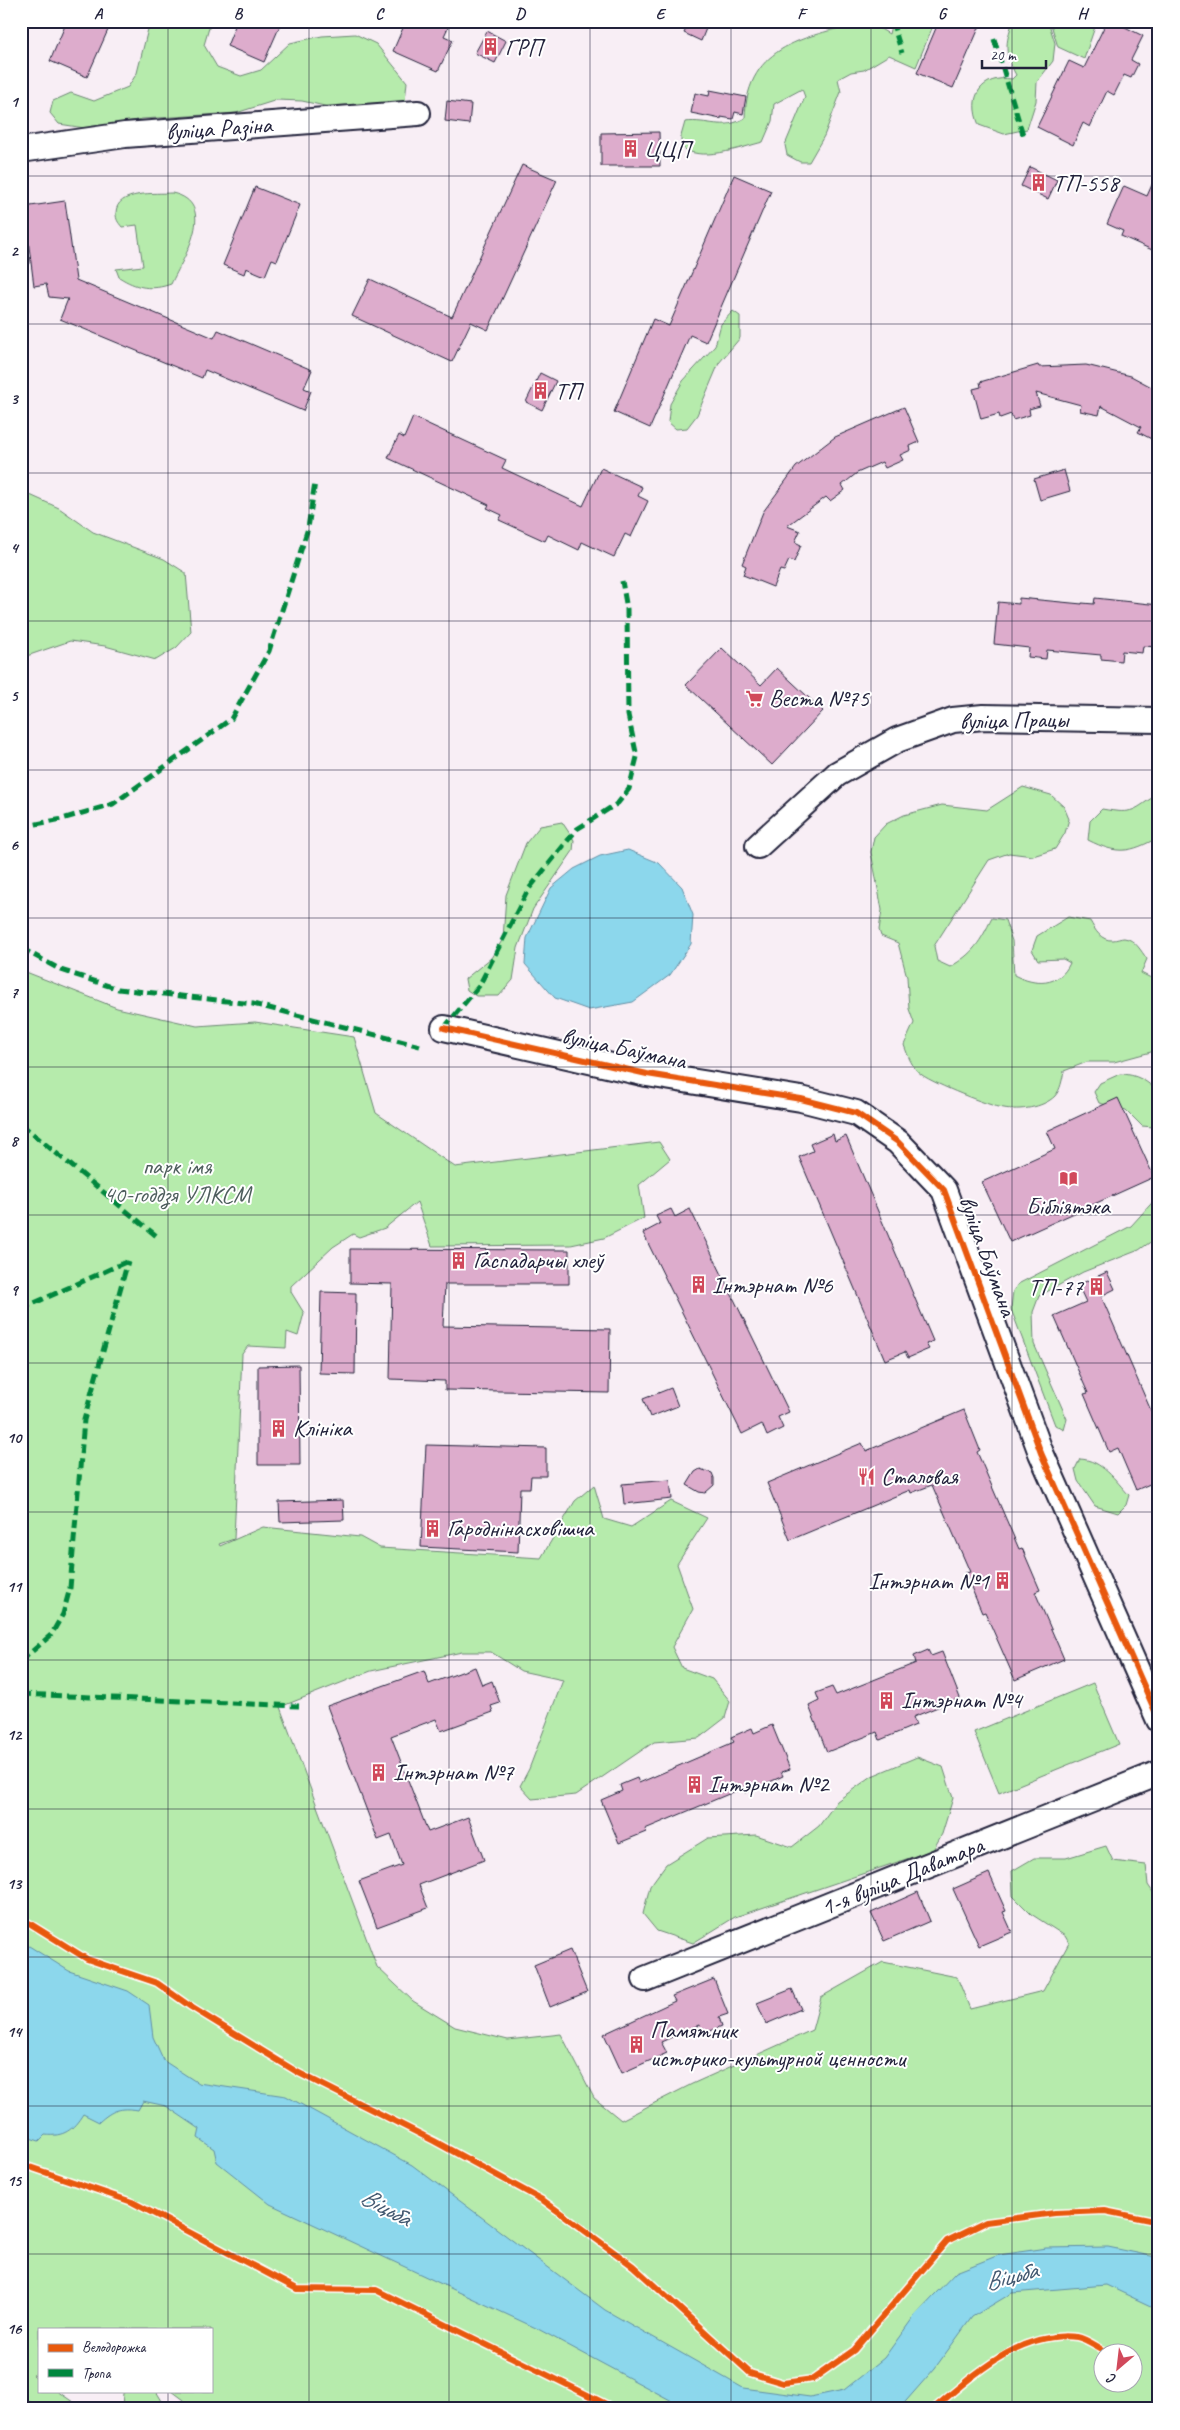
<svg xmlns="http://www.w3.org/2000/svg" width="1180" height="2430" font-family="Caveat,sans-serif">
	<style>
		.green { fill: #b6ebac; stroke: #6c8674; fill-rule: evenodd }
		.water { fill: #8cd7ec; stroke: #628fa5 }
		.building { fill: #ddaccc; stroke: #22223b }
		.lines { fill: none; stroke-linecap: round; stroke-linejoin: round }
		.minor-casing { stroke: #22223b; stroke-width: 28 }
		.minor { stroke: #fff; stroke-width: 24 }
		.quiet { stroke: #00873e; stroke-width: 5; stroke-dasharray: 10 5; stroke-linecap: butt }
		.cycleway-casing { stroke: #fff; stroke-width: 9 }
		.cycleway { stroke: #e8590c; stroke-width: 6 }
		.grid { fill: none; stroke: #22223b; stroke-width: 1; stroke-opacity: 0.55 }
		.labels { text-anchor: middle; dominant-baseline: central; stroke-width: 4; stroke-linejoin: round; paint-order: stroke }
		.poi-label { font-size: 24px; fill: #22223b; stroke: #fff; text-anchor: start }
		.street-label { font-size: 24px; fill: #22223b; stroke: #fff }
		.park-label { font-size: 24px; fill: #4e5e5d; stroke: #fff }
		.water-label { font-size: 25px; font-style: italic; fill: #425870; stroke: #fff }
		.neatline { fill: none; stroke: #22223b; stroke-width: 2 }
		.grid-label { font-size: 16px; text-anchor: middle; font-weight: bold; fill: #22223b }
	</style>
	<rect width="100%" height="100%" fill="#f8eef5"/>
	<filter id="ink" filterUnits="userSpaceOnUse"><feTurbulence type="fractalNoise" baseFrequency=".02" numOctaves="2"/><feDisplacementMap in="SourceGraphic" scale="10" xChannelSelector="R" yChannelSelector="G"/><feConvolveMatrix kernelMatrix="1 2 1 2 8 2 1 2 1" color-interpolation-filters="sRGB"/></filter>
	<g filter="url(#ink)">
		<g class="green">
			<path d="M150 21H211L204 45 217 67 241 76 261 70 290 43 322 36 355 34 376 44 407 82 405 101 388 108 348 111 302 101 277 100 236 113 142 119 91 129 59 124 50 113 53 101 71 93 94 101 128 87 137 73Z"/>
			<path d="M867 21 889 34 892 21H935L916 67 889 55 864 70 851 72 838 79 841 92 824 136 809 162H800L787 155 785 145 805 97 802 89 774 104 772 121 763 142C742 147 698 164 681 146V136L685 122C708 119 723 131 745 118 747 43 808 37 867 21Z"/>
			<path d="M1013 21H1048L1055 43 1053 61 1037 82 1036 101 1027 129 1004 134 979 125C967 97 981 75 1012 79L1016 75C1004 53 1005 44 1013 21Z"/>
			<path d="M1050 21H1097L1084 59 1058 47Z"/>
			<path d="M172 193C219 203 184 257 171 284 152 291 136 288 119 277L116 269 143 266 137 225 122 227C118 222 116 220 116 213 116 190 156 194 172 193Z"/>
			<path d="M733 311 740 316V338L719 363 697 415 687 428 676 429 668 422 670 404 683 381 715 346 721 324Z"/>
			<path d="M21 491 59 508 93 532 164 559 186 573 191 632 176 648 156 660 105 646 70 641 21 658Z"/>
			<path d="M1023 787 1051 795 1064 807 1069 819 1065 833 1055 849 1033 856 1009 853 989 860 934 946 937 961 950 967C974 953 980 942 992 918L1005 920 1012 941 1014 975C1035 986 1059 987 1070 963L1063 959 1038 960 1032 950 1037 936 1068 917 1090 921C1095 930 1101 941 1113 940 1116 940 1121 938 1124 938 1135 939 1141 951 1147 959L1141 973 1153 979 1159 978V1045L1151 1052 1114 1062H1087L1064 1071C1062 1080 1061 1089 1055 1096 1043 1108 1019 1111 1004 1108 988 1106 935 1084 922 1075 912 1068 908 1056 904 1045L914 1023 909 1009 907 977 898 943 881 936 879 930 882 910 871 852 874 837 886 824 904 815 942 805 987 810Z"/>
			<path d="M1159 793V837C1130 853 1118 855 1088 840L1090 821 1102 809C1135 815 1133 810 1159 793Z"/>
			<path d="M562 822 574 840 573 851 533 909 518 948 513 980 499 996H476L467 990 465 979 491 958 503 939 506 895 526 843 540 826Z"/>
			<path d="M21 970 117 1008 197 1026 255 1022 354 1037 376 1113 455 1167 659 1142 670 1159 639 1185 644 1218 604 1238 571 1245 432 1246 417 1202 385 1228 359 1237 353 1234 333 1247 291 1286V1292L304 1313 298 1336 287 1332 286 1348 248 1346 242 1354 234 1539 219 1544 220 1546 263 1527 360 1537 380 1548 541 1558 575 1501 594 1485 604 1519 631 1527 671 1501 707 1518 677 1564 693 1609 672 1647 682 1668 712 1679 730 1701 725 1718 699 1738 654 1742 576 1795 532 1799 520 1786 529 1769 563 1680 521 1671 491 1652H462L371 1671 280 1707 377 1967 413 2001 455 2027 508 2040 561 2034 594 2098 621 2120 692 2084 812 2030 821 1997 883 1962 957 1977 970 2009 1043 1991 1069 1943 1065 1936 1031 1914 1013 1896 1012 1871 1034 1858H1066L1106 1846 1113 1861 1146 1865 1148 1885 1159 1901V2029L1154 2035 1159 2041V2409H190L184 2400 172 2391H211V2329H39V2373L33 2375 39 2379V2391H57L83 2409H46L21 2398ZM1102 2352H1132V2382H1102Z"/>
			<path d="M1120 1074C1136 1074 1148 1081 1159 1093V1122L1153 1127 1142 1126 1126 1110 1099 1103 1094 1092 1100 1083Z"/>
			<path d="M1159 1195V1236L1139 1250 1083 1272 1039 1296 1033 1312 1034 1344 1067 1419 1064 1430 1055 1425 1011 1309 1013 1291 1018 1284 1131 1226Z"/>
			<path d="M1080 1459C1102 1460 1115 1480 1129 1495L1126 1505 1118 1513 1095 1506 1078 1481 1075 1469Z"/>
			<path d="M1093 1683 1119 1744 999 1793 974 1732Z"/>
			<path d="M917 1757 943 1767 953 1798 942 1834 933 1850 735 1917 693 1943 657 1931 643 1914 650 1886 666 1864 708 1838 756 1835 792 1847 819 1826 837 1801 872 1776Z"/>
			<path d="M126 2391H156L162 2401 161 2409H122L123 2393Z"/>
		</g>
		<g class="water">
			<path d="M628 850 659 863 682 887 693 915 691 944 670 975 633 1002 589 1010 555 998 525 964 527 938 551 888 574 869 600 856Z"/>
			<path d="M21 1941 69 1971 128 1991 149 2005 153 2037 164 2061 198 2083 286 2096 412 2165 605 2310 743 2388 810 2397 844 2390 884 2358 915 2315 956 2272 999 2255 1046 2248 1108 2247 1156 2257 1159 2258V2310L1106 2285 1012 2293 972 2317 935 2368 899 2409H687L538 2329 270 2204 217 2162 214 2149 198 2138 200 2129 166 2106 143 2101 138 2110C121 2107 112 2110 99 2122L83 2114C73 2130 64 2137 45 2135L39 2141 21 2135Z"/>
		</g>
		<g class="building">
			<path d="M67 21H112L87 77 50 61Z"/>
			<path d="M237 21H282L264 62 227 46Z"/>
			<path d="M406 21H451L444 36 453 40 438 71 393 51Z"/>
			<path d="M690 21H709L701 41 684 33Z"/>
			<path d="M939 21H982L953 88 917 73Z"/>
			<path d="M1107 21H1113L1143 36 1131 60 1138 64 1131 78 1124 75 1114 95 1107 91 1090 127 1083 123 1073 145 1037 127 1069 61 1084 68Z"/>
			<path d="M487 31 506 41 495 63 475 53Z"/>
			<path d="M710 90 746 97 743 114 735 112 733 119 721 117V119L691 113 695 93 709 96Z"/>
			<path d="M447 101 471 104 469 124 445 121Z"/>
			<path d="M659 132 660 166H601V133Z"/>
			<path d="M522 165 557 180 488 330 471 322 452 362 352 316 370 279 452 317Z"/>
			<path d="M1030 167 1057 180 1048 199 1021 186Z"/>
			<path d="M1159 169V253L1121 236 1123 231 1107 224 1124 186 1147 196Z"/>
			<path d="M734 175 771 191 706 342 690 335 650 428 614 412 653 319 669 326Z"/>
			<path d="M255 187 300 205 277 261 272 259 265 276 246 268 244 274 223 265Z"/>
			<path d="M65 201 76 280 214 338 218 330 312 370 304 388 311 391 303 411 205 370 202 378 60 319 68 299 49 297 46 284 34 286 24 207Z"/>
			<path d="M1038 365 1039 367 1086 365 1131 376 1159 391V443L1138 432 1141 427 1101 406 1099 415 1080 411 1081 405 1036 393 1040 406 1029 409 1030 415 1013 420 1011 414 1000 418 999 414 981 419 973 389 981 387 980 382Z"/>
			<path d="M540 373 556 381 542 410 526 402Z"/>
			<path d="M904 407 919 442 910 446 911 450 900 455 903 460 885 468 882 462 857 473 842 485 845 490 830 501 826 497 787 526 800 531 795 542 801 545 794 562 789 560 784 571 780 570 773 587 743 575 746 566 742 564 763 512 796 467 835 437Z"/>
			<path d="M413 417 506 460 502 468 583 506 601 468 642 487 638 496 648 501 631 537 625 534 614 557 582 542 579 550 548 535 545 541 499 520 502 515 487 508 489 505 388 458 399 435 404 438Z"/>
			<path d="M1064 470 1070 491 1040 500 1034 479Z"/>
			<path d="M1019 598 1082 604V603L1094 604 1095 598 1159 605V647L1143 646 1142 653 1122 651 1121 661 1101 659V655L1047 650 1046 659 1028 657 1029 648 994 644 998 602 1019 604Z"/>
			<path d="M722 648 761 685 777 668 823 711 772 765 686 685Z"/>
			<path d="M1118 1098 1154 1177 1010 1242 982 1182 1055 1149 1047 1131Z"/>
			<path d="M833 1134 835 1141 846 1136 933 1341 926 1344 929 1349 908 1358 905 1352 885 1360 799 1157 813 1151 810 1144Z"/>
			<path d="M671 1209 675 1217 690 1209 789 1412 778 1417 783 1428 767 1436 762 1424 742 1434 643 1233 660 1224 656 1216Z"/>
			<path d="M350 1249 569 1250V1284H445L443 1326 610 1329 609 1393 445 1390V1381L390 1379 392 1284 350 1283Z"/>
			<path d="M1107 1272 1115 1289 1101 1296 1159 1429V1480L1136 1490 1118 1448 1109 1452 1084 1394 1088 1393 1054 1316 1086 1302 1078 1285Z"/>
			<path d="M321 1292 356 1293 355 1374 319 1373Z"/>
			<path d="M299 1365 300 1465H258V1366Z"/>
			<path d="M671 1388 678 1406 650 1417 643 1399Z"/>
			<path d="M964 1410 980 1450 977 1452 981 1461 1019 1549 1022 1548 1040 1590 1035 1592 1064 1659 1015 1680 985 1612 982 1613 965 1573 970 1572 932 1485 911 1493 910 1490 790 1540 767 1483 862 1443 866 1451Z"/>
			<path d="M426 1445 546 1448V1476H531L530 1488H520L518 1552 421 1547Z"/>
			<path d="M700 1469 712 1473 714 1478V1485L705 1493 699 1492 687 1485 695 1472Z"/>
			<path d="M670 1480 672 1499 624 1504 622 1484Z"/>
			<path d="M343 1500 344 1520 280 1522 279 1502Z"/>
			<path d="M928 1650 931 1656 942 1652 960 1698 913 1717 916 1725 880 1740 877 1732 827 1752 809 1706 819 1701 816 1693 832 1687 836 1695 916 1663 914 1656Z"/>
			<path d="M475 1667 482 1685 492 1681 500 1703 491 1706 493 1712 441 1731 436 1719 391 1736 428 1832 468 1817 484 1860 419 1885 428 1908 377 1927 359 1881 402 1865 391 1835 378 1840 327 1706 424 1671 429 1684Z"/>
			<path d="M772 1725 790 1769 781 1772 783 1776 745 1793 743 1788 645 1829 646 1832 619 1843 601 1800 622 1791 620 1785 637 1778 639 1783 734 1742 731 1737 752 1728 754 1733Z"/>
			<path d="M989 1873 1006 1911 1003 1912 1012 1932 979 1946 953 1889Z"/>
			<path d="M918 1892 930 1921 884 1941 871 1913Z"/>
			<path d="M570 1950 587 1992 550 2007 534 1965Z"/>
			<path d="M714 1979 728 2014 719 2017 722 2026 703 2034 699 2025 661 2042 667 2053 622 2073 604 2034 675 2001 672 1996Z"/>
			<path d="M792 1989 801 2009 766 2024 757 2003Z"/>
		</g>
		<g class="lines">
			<defs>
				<g id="minor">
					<path d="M21 150 125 135 418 113"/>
					<path d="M758 846 837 774 897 740 953 720 983 717 1159 720"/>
					<path d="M444 1028 647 1074 801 1099 856 1113 898 1142 944 1190 1041 1453 1159 1720"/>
					<path d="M645 1979 1159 1773"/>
				</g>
			</defs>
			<use href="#minor" class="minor-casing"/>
			<use href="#minor" class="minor"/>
			<g class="quiet">
				<path d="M892 21 902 53"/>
				<path d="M994 39 1024 138"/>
				<path d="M21 827 62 819 113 804 231 719 269 651 308 528 315 482"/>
				<path d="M21 948 61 970 118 989 253 1004 420 1046"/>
				<path d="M444 1028 479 986 528 890 577 829 618 803 629 789 637 757 628 715 627 609 622 581"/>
				<path d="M21 1124 159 1238"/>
				<path d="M21 1309 128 1261"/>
				<path d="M21 1661 51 1635 63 1614 70 1588 84 1420 128 1261"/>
				<path d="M21 1694 299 1706"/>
			</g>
			<defs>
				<g id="cycleway">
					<path d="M444 1028 647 1074 801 1099 856 1113 898 1142 944 1190 1041 1453 1159 1720"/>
					<path d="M21 1918 87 1959 157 1983 191 2007 297 2072 434 2141 544 2201 633 2266 750 2373 783 2383 813 2379 854 2350 947 2241 986 2222 1055 2213 1105 2211 1159 2222"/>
					<path d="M21 2164 132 2202 297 2289 376 2290 616 2409"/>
					<path d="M933 2409C973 2376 1020 2330 1077 2337 1087 2339 1099 2348 1108 2352"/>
				</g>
			</defs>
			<use href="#cycleway" class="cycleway-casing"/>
			<use href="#cycleway" class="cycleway"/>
		</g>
	</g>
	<path class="grid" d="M168 21V2329M309 21V2409M449 21V2409M590 21V2409M731 21V2409M871 21V2409M1012 21V2409M21 176H1159M21 324H1159M21 473H1159M21 621H1159M21 770H1159M21 918H1159M21 1067H1159M21 1215H1159M21 1363H1159M21 1512H1159M21 1660H1159M21 1809H1159M21 1957H1159M21 2106H1159M21 2254H1159M168 2391V2409"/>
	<defs>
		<symbol id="building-bare" viewBox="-9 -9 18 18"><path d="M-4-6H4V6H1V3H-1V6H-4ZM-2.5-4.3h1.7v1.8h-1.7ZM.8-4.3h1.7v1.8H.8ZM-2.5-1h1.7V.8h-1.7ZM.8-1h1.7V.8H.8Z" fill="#d1495b" stroke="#fff" stroke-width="2.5" paint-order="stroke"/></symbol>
		<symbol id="supermarket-bare" viewBox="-9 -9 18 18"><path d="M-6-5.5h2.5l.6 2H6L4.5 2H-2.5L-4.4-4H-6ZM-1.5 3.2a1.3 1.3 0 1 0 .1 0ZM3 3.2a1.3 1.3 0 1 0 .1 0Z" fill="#d1495b" stroke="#fff" stroke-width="2.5" paint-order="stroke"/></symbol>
		<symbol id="library-bare" viewBox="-9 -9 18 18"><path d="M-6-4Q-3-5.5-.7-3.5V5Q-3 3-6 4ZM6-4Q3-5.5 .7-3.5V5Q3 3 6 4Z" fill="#d1495b" stroke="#fff" stroke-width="2.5" paint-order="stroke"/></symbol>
		<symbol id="restaurant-bare" viewBox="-9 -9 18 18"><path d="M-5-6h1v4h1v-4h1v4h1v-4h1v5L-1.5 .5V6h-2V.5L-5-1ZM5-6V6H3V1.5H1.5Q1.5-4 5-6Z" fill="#d1495b" stroke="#fff" stroke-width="2.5" paint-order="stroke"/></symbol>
	</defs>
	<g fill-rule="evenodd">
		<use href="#building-bare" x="478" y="34" width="25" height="25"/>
		<use href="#building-bare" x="618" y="136" width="25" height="25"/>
		<use href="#building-bare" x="1026" y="170" width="25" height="25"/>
		<use href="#building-bare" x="528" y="378" width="25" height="25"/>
		<use href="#supermarket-bare" x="742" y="686" width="25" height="25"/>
		<use href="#library-bare" x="1056" y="1166" width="25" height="25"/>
		<use href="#building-bare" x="446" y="1248" width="25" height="25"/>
		<use href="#building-bare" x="686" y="1272" width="25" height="25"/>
		<use href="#building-bare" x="1084" y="1274" width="25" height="25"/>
		<use href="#building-bare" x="266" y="1416" width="25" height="25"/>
		<use href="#restaurant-bare" x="854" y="1464" width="25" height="25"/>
		<use href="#building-bare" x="420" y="1516" width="25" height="25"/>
		<use href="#building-bare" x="990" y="1568" width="25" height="25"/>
		<use href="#building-bare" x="874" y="1688" width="25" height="25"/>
		<use href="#building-bare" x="366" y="1760" width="25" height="25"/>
		<use href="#building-bare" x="682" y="1772" width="25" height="25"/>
		<use href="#building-bare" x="624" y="2032" width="25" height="25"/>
	</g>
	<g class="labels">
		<g class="poi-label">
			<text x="505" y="47">ГРП</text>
			<text x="644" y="149">ЦЦП</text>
			<text x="1053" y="183">ТП-558</text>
			<text x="555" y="391">ТП</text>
			<text x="769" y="698">Веста №75</text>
			<text x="1068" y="1206" text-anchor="middle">Бібліятэка</text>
			<text x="473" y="1260">Гаспадарчы хлеў</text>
			<text x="712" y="1285">Інтэрнат №6</text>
			<text x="1083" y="1287" text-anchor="end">ТП-77</text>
			<text x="293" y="1428">Клініка</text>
			<text x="881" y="1476">Сталовая</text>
			<text x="447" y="1528">Гароднінасховішча</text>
			<text x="989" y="1581" text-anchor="end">Інтэрнат №1</text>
			<text x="901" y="1700">Інтэрнат №4</text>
			<text x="393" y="1772">Інтэрнат №7</text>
			<text x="708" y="1784">Інтэрнат №2</text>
			<text x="650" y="2030">Памятник<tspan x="650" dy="28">историко-культурной ценности</tspan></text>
		</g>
		<g class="street-label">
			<text transform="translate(219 128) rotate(-4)">вуліца Разіна</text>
			<text transform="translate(1014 720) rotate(-1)">вуліца Працы</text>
			<text transform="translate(624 1048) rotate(12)">вуліца Баўмана</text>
			<text transform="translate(988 1256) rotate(70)">вуліца Баўмана</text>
			<text transform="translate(902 1876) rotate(-22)">1-я вуліца Даватара</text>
		</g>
		<g class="park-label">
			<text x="177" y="1166">парк імя<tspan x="177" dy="28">40-годдзя УЛКСМ</tspan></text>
		</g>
		<g class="water-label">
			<text transform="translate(386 2207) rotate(29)">Віцьба</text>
			<text transform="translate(1011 2276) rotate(-14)">Віцьба</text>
		</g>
	</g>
	<rect width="1180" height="2430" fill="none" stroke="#fff" stroke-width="55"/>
	<rect x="38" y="2328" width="175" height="65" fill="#ffffff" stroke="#a7a7b1"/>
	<rect x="48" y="2344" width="25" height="8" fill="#e8590c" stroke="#a7a7b1"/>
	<text x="82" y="2352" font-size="15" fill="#22223b">Велодорожка</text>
	<rect x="48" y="2369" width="25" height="8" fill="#00873e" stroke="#a7a7b1"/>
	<text x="82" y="2378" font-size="15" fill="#22223b">Тропа</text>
	<g transform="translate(1118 2368) rotate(208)"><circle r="24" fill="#ffffff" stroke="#a7a7b1"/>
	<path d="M0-4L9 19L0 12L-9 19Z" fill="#d1495b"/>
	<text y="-8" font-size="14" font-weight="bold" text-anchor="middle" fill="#22223b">С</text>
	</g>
	<path d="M982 60v8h64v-8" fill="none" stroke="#22223b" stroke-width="2.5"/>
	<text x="990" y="60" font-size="15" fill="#22223b" stroke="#ffffff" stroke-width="4" paint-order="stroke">20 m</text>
	<rect x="28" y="28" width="1124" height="2374" class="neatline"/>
	<g class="grid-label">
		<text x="98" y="19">A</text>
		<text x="238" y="19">B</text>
		<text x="379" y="19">C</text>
		<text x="520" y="19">D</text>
		<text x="660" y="19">E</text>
		<text x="801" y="19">F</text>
		<text x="942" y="19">G</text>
		<text x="1082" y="19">H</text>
		<text x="14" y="107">1</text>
		<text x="14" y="256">2</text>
		<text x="14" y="404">3</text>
		<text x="14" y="553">4</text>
		<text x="14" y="701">5</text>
		<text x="14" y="850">6</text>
		<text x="14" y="998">7</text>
		<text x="14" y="1146">8</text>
		<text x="14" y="1295">9</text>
		<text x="14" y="1443">10</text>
		<text x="14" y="1592">11</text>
		<text x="14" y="1740">12</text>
		<text x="14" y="1889">13</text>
		<text x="14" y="2037">14</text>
		<text x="14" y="2186">15</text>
		<text x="14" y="2334">16</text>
	</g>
</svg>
